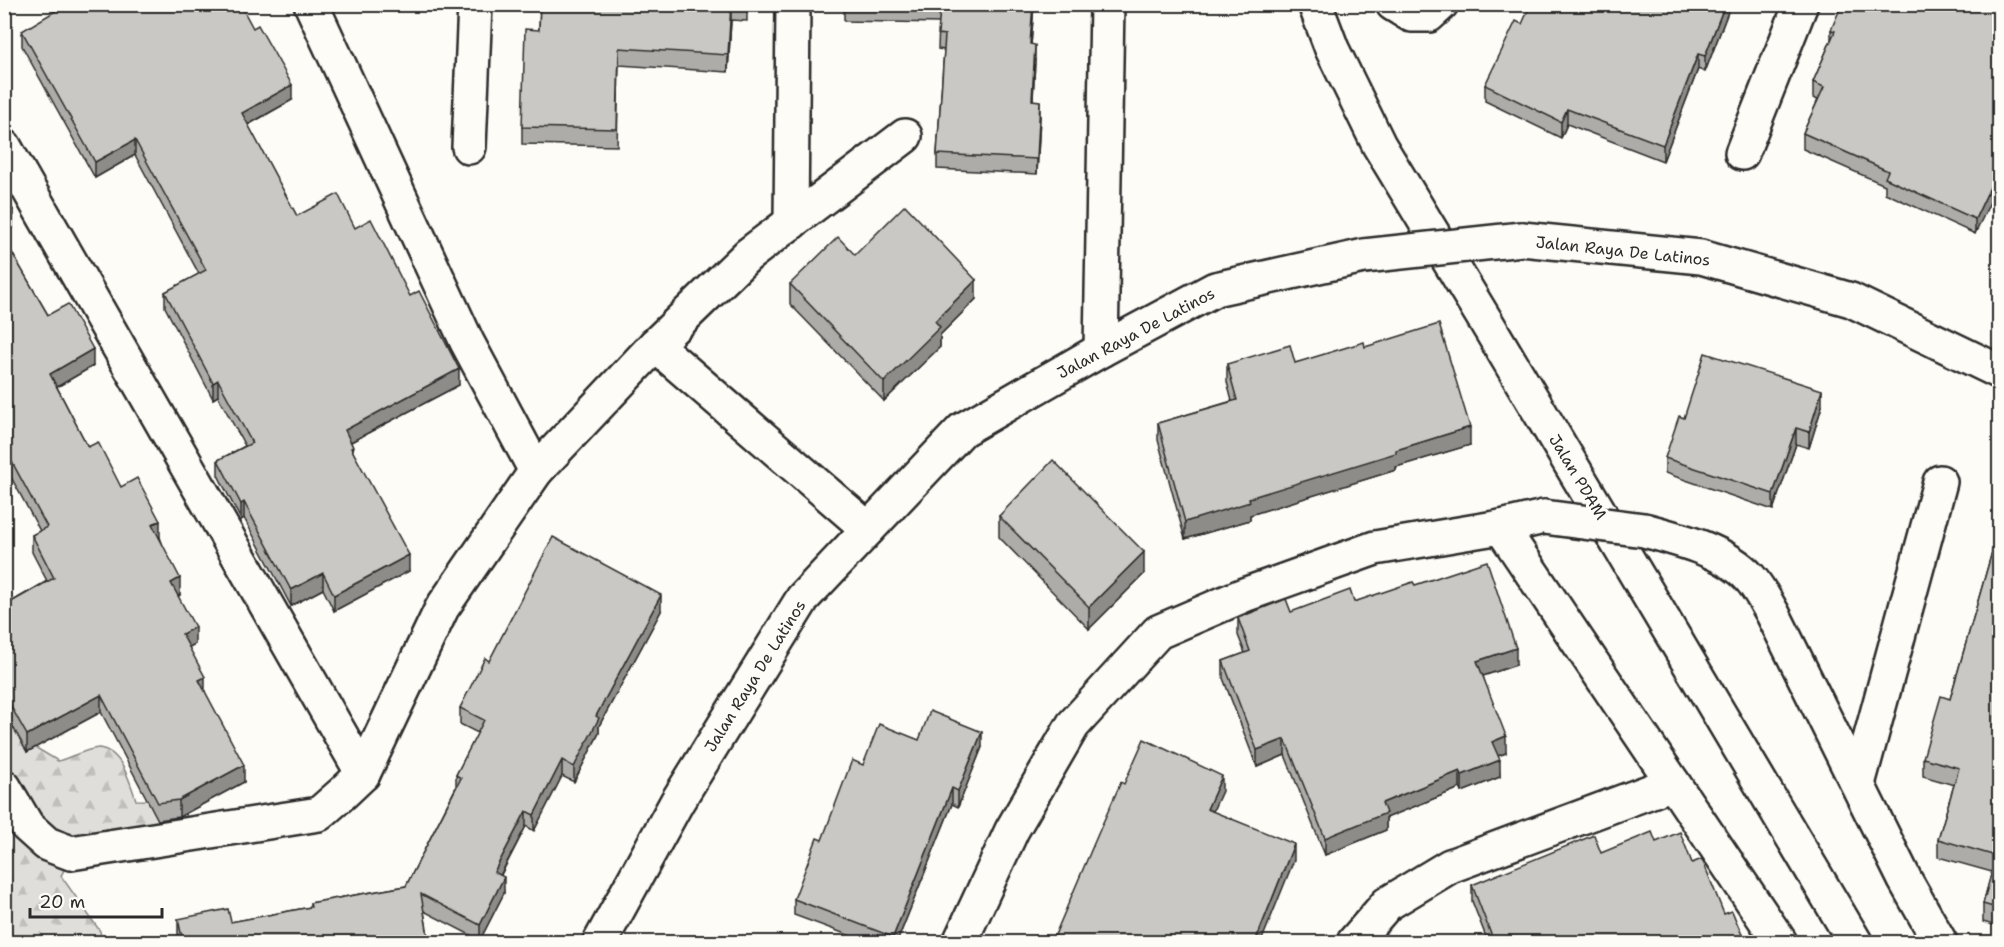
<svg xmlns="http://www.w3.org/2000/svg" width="2004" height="947" font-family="'Shantell Sans',sans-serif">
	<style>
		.forest { fill: url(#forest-firs); stroke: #858482; stroke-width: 1.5 }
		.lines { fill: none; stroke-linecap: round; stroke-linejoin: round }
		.minor-casing { stroke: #2b2b2b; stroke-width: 38 }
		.minor { stroke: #fdfcf7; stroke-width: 33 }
		.minor-bridge-casing { stroke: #2b2b2b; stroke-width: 38; stroke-linecap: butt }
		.minor-bridge { stroke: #fdfcf7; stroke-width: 33 }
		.wall { fill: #adaca9; stroke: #2b2b2b; stroke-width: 1.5 }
		.shaded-wall { fill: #8d8c89; stroke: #2b2b2b; stroke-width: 1.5 }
		.building { fill: #c9c8c4; stroke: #2b2b2b; stroke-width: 1.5 }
		.labels { text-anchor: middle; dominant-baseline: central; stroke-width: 6; stroke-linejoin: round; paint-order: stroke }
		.street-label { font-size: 16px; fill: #2b2b2b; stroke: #fdfcf7 }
	</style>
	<defs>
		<pattern id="forest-firs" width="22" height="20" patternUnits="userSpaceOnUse" patternTransform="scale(1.5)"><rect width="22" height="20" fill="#dfdeda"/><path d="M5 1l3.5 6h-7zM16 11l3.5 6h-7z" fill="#c0bfbb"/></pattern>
	</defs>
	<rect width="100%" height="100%" fill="#fdfcf7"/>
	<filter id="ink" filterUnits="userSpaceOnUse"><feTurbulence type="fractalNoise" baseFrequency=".0167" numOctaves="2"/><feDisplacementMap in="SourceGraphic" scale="12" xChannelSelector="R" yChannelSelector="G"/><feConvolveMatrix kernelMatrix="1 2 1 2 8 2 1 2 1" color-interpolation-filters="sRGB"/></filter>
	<g filter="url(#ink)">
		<path class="forest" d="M4 711 16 722 21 739 58 761C68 758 90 748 99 748 122 751 130 782 136 800 166 801 176 796 192 825L70 858 61 876 100 931 102 942H5Z"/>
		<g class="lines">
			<defs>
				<g id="minor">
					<path d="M311 4 467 342 536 471"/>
					<path d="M1315 4 1332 49 1379 145 1485 320 1855 942"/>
					<path d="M1393 4 1411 15H1429L1441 4"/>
					<path d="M4 146 363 774"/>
					<path d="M469 147 475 4"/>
					<path d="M1742 153 1801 4"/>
					<path d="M791 223 793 4"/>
					<path d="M1522 239 1701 257 1851 300 2000 372"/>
					<path d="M655 345 868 529"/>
					<path d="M1101 350 1107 4"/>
					<path d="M1501 527 1780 942"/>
					<path d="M1644 530C1678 539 1726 551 1750 578 1759 588 1766 602 1773 614L1905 880 1940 942"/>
					<path d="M1858 784 1940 482"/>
					<path d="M4 787 27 826 47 844 71 853 319 814 344 792 363 774 442 608 536 471 655 345 748 255 905 136"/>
					<path d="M600 942 677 802 803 598 962 430 1101 350 1215 289 1364 256"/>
					<path d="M960 942 1012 830 1073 725 1158 632 1244 595 1375 548 1501 527 1544 517"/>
					<path d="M1354 942 1387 904 1450 866 1673 783"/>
				</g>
			</defs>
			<use href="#minor" class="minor-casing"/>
			<use href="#minor" class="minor"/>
			<defs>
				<g id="minor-bridge">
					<path d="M1364 256 1522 239"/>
					<path d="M1544 517 1644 530"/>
				</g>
			</defs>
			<use href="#minor-bridge" class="minor-bridge-casing"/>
			<use href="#minor-bridge" class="minor-bridge"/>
		</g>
		<g class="wall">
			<path d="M540 4H747V21L731 20 728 72 619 65 617 146 522 144V127L539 30Z"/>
			<path d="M844 4H1034L1031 45 1035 60 1033 100 1040 116 1037 174 937 169V154L944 50 938 49 939 23 844 21Z"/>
			<path d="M1731 4 1705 72 1698 69 1663 161 1567 124 1561 138 1485 101V85L1522 24Z"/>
			<path d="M2000 4 1975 234 1885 193V185L1803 149V133L1818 100 1813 98V82L1831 40V30Z"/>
			<path d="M22 31 292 100 248 125 297 216 355 228 410 296 459 385 351 442 353 452 409 571 334 611 323 589 291 606 244 518 241 520 218 475V460L245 446 218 396 213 399 165 307V292L199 274 135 155 95 178 22 46Z"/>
			<path d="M4 239 48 315 93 366 57 387 88 447 121 487 160 537 180 595 178 596 195 644 189 647 205 692 244 782 179 817 158 820 101 712 27 752 4 711V606L47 581 32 552V535L40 531 4 464Z"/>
			<path d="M855 255 976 299 940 335V347L884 401 790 304V284Z"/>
			<path d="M1365 347 1470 445 1396 467V470L1250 515V520L1185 539 1158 440V423L1232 401 1227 382V364L1295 363Z"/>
			<path d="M1822 406 1809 448 1796 444 1773 510 1665 473V458L1684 418Z"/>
			<path d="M999 516 1144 574 1089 629 999 537Z"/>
			<path d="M2000 524V927L1983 922V904L1992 872 1938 857V839L1954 785 1923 776V758L1950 699Z"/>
			<path d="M1415 585 1516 665 1483 676 1506 753 1498 756 1500 777 1462 792 1460 788 1386 818V830L1325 855 1285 755 1257 767 1223 678V661L1245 653 1238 635V618L1291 612 1354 602Z"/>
			<path d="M661 611 599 726V733L574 782 562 776 534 831 526 826 501 875 504 893 480 940 424 911 429 942H180L178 934V919L231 922 310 907V903L406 886 456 787V775L478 733 460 724V708L489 661Z"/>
			<path d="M919 740 982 747 958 807 952 804 897 942H867L794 915V899L822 840Z"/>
			<path d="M1656 842 1692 863 1724 914 1745 942H1488L1472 901V885L1601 853Z"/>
		</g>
		<g class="shaded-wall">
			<path d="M731 4V20L728 72V55Z"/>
			<path d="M1033 4H1034L1030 60V44Z"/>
			<path d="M1725 4H1731L1705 72V56Z"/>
			<path d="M1035 45V60L1032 116V100Z"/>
			<path d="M1698 54V69L1663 161V145Z"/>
			<path d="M292 85V100L242 128V113Z"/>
			<path d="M1040 101V116L1037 174V159Z"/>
			<path d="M1567 109V124L1561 138V122Z"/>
			<path d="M135 140V155L95 178V162Z"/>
			<path d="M2000 166V181L1975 234V219Z"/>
			<path d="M13 210V227L4 232V215Z"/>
			<path d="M976 280V299L940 335V347L884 401V382L935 321Z"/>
			<path d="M93 349V366L50 391V374Z"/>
			<path d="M459 369V385L345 445V430Z"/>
			<path d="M218 380V396L213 399V383Z"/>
			<path d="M1822 390V406L1809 448V432Z"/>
			<path d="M1470 427V445L1396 467V470L1250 515V520L1185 539V522L1249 498 1396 450Z"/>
			<path d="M1796 428V444L1773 510V494Z"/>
			<path d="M244 502V518L241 520V504Z"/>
			<path d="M160 521V537L152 541V524Z"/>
			<path d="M1144 552V574L1089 629V607Z"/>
			<path d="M409 555V571L334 611V595Z"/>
			<path d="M323 573V589L291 606V590Z"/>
			<path d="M180 578V595L171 600V583Z"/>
			<path d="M661 595V611L599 726V733L574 782V767L596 716Z"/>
			<path d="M195 627V644L182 651V634Z"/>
			<path d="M1516 648V665L1477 678V661Z"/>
			<path d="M205 677V694L199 680Z"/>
			<path d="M101 695V712L27 752V735Z"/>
			<path d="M982 732V747L958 807V791Z"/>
			<path d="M1506 736V753L1492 758V742Z"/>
			<path d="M1285 739V755L1257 767V750Z"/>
			<path d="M562 760V776L534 831V815Z"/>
			<path d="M1500 760V777L1462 792V775Z"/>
			<path d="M244 765V782L179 817V800Z"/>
			<path d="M1460 771V788L1386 818V830L1325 855V838L1382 803Z"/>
			<path d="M1222 776V791L1207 824V809Z"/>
			<path d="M952 788V804L897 942H893V937Z"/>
			<path d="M526 811V826L494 887V872Z"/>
			<path d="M1294 844V860L1261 942H1255Z"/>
			<path d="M504 877V893L480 940V925Z"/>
		</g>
		<g class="building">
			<path d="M67 4H240L253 28 258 25 292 85 242 113 297 216 338 194 355 228 371 219 410 296 419 291 459 369 345 430 353 447 351 448 409 555 334 595 323 573 291 590 244 502 241 504 218 460 252 443 218 380 213 383 165 292 206 270 135 140 95 162 22 31Z"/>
			<path d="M540 4H731L728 55 619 48 617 129 522 127 525 29 539 30Z"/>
			<path d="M844 4H1033L1030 44 1035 45 1032 100 1040 101 1037 159 937 154 945 35 938 34 940 8 844 6Z"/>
			<path d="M1531 4H1725L1705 56 1698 54 1663 145 1567 109 1561 122 1485 85 1516 21 1522 24Z"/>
			<path d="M1842 4H2000V166L1975 219 1885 178 1888 171 1803 133 1824 87 1813 82 1835 31 1831 30Z"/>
			<path d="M4 193 13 210 4 215Z"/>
			<path d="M905 205 976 280 935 321 940 327 884 382 790 284 838 237 855 255Z"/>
			<path d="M4 239 48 315 68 304 93 349 50 374 88 447 98 442 121 487 137 478 160 521 152 524 180 578 171 583 195 627 182 634 205 677 199 680 244 765 179 800 158 803 101 695 27 735 4 694V606L54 578 32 535 47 527 4 447Z"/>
			<path d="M1439 324 1470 427 1396 450V453L1249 498 1250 502 1185 522 1158 423 1237 400 1227 364 1290 345 1295 363 1364 342 1365 347Z"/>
			<path d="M1705 353 1822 390 1809 432 1796 428 1773 494 1665 458 1679 416 1684 418Z"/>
			<path d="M1053 460 1144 552 1089 607 999 516Z"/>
			<path d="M2000 524V909L1983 904 1996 856 1938 839 1959 768 1923 758 1941 696 1950 699Z"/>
			<path d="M553 537 661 595 596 716 599 718 574 767 562 760 534 815 526 811 494 872 504 877 480 925 421 894 429 942H183L178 919 228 909 231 922 311 907 310 903 406 886 461 778 456 775 484 720 460 708 485 658 489 661Z"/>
			<path d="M1487 561 1516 648 1477 661 1506 736 1492 742 1500 760 1462 775 1460 771 1382 803 1386 813 1325 838 1285 739 1257 750 1223 661 1250 651 1238 618 1286 599 1291 612 1350 590 1354 602 1413 582 1415 585Z"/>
			<path d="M930 711 982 732 958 791 952 788 893 937 794 899 817 838 822 840 852 760 863 765 879 724 919 740Z"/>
			<path d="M1144 739 1222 776 1207 809 1294 844 1255 942H1037L1040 936 1052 942 1101 827 1121 782 1124 784Z"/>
			<path d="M1652 832 1656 842 1680 832 1692 863 1702 859 1724 914 1732 911 1745 942H1494L1472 885 1594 835 1601 853Z"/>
		</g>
	</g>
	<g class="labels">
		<g class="street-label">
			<text transform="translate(1623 251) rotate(6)">Jalan Raya De Latinos</text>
			<text transform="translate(1136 333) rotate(-28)">Jalan Raya De Latinos</text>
			<text transform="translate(1578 477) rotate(59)">Jalan PDAM</text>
			<text transform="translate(755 676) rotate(-58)">Jalan Raya De Latinos</text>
		</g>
	</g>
	<rect width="2004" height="947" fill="none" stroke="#fdfcf7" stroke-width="24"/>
	<rect x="12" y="12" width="1980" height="923" fill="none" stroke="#2b2b2b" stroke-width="2" filter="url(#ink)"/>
	<path d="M30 908v9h132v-9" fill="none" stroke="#2b2b2b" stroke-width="3"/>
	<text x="39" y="908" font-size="18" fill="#2b2b2b" stroke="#fdfcf7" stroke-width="4.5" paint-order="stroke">20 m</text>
</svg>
